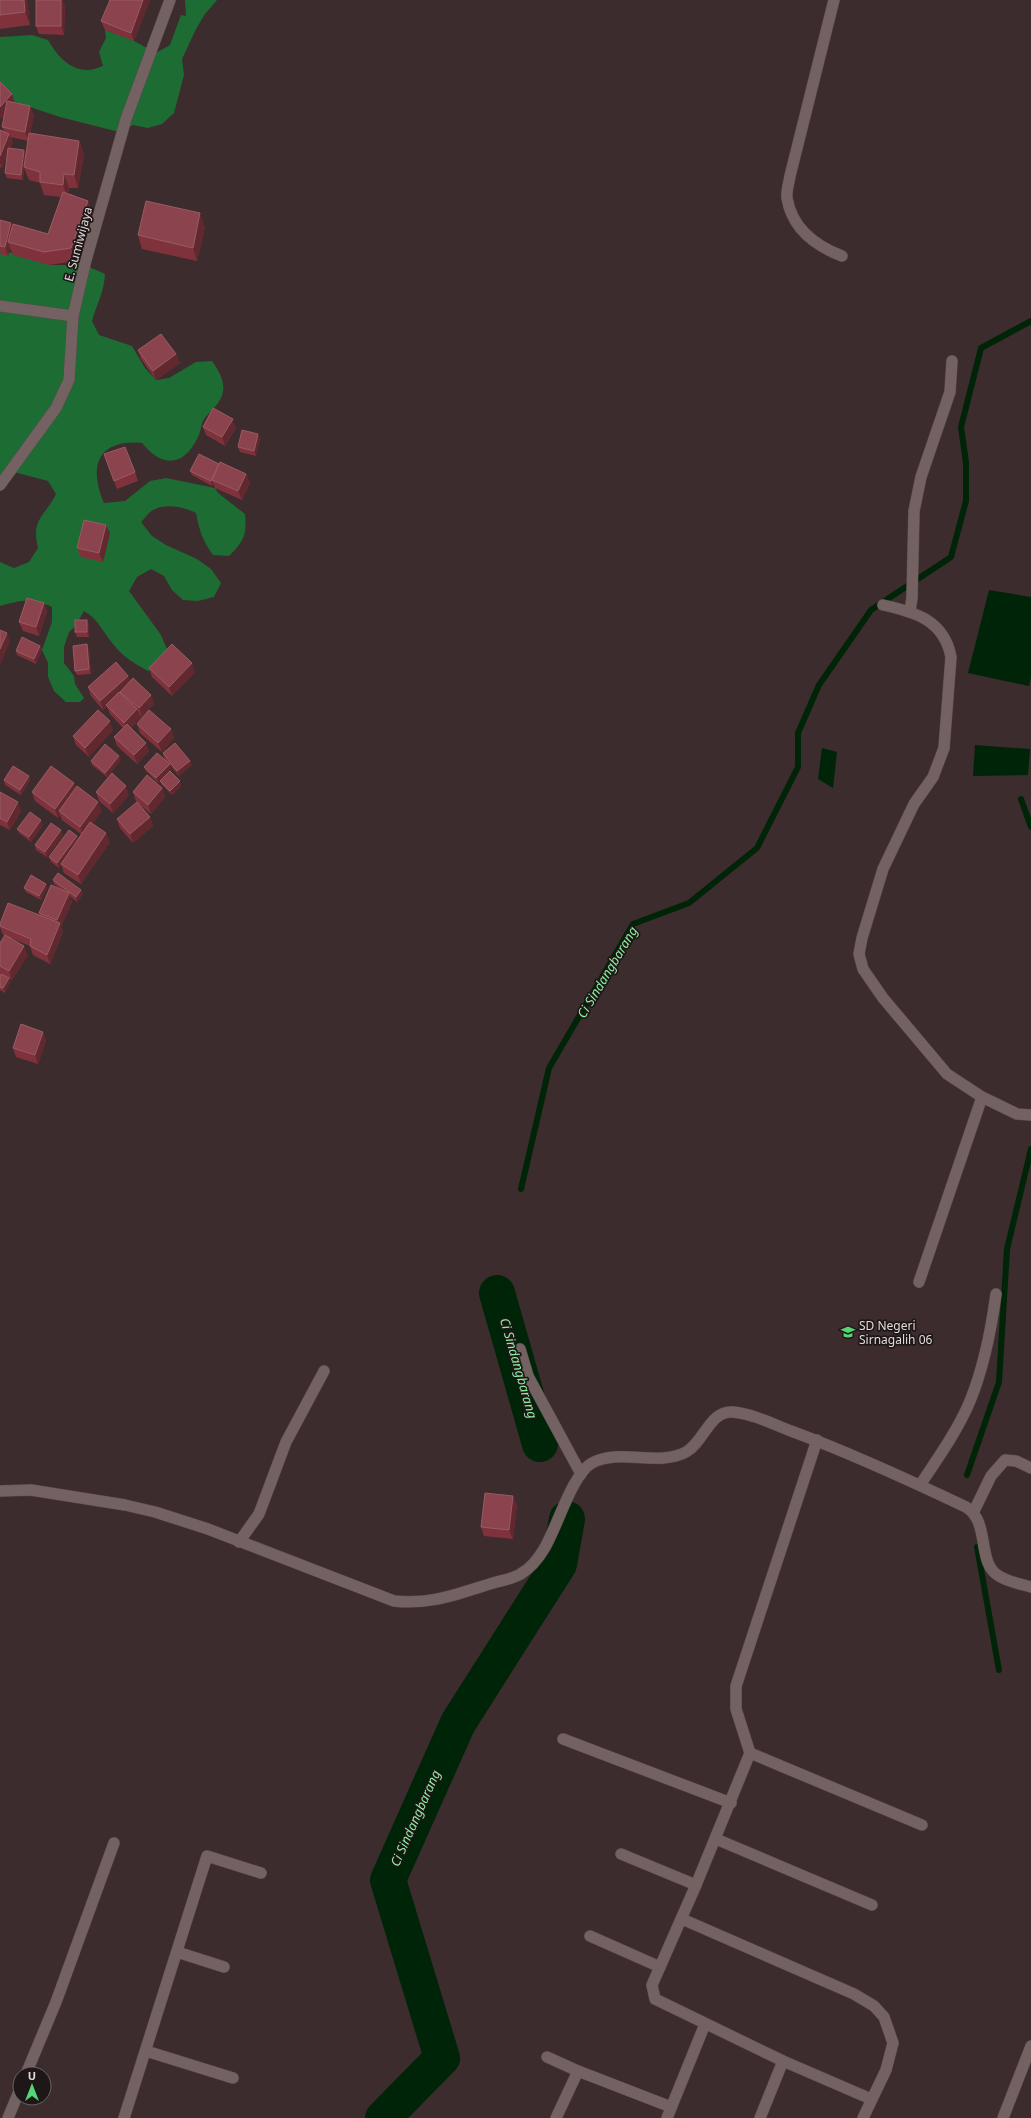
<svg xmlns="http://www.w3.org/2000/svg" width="1031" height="2118" font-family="'Noto Sans',sans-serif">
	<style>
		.forest { fill: #1d6c33 }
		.water { fill: #002407 }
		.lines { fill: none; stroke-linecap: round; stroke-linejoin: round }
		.stream { stroke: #002407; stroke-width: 6 }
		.river { stroke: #002407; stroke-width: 36 }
		.minor-casing { stroke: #584b4c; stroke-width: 12 }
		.minor { stroke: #746262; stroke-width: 11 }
		.wall { fill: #80323c; fill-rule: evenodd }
		.shaded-wall { fill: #61282f }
		.building { fill: #8b444d; stroke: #995b63 }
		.labels { text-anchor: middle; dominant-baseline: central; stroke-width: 3.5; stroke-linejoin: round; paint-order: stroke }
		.street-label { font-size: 12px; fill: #e4d9d9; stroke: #1e1717 }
		.poi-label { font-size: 12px; fill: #e4d9d9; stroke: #1e1717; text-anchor: start }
		.water-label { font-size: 13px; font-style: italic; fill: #8aee9d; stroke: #1e1717 }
	</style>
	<rect width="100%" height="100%" fill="#3c2c2d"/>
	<g class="forest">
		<path d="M185 0H217L205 14 196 29 182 59 184 75 174 113 162 124 148 128 133 125 119 132 60 117 15 102 0 117V37L32 35 48 40C56 54 69 70 87 70 92 70 98 68 103 66L99 52 106 38 105 30 127 37 156 53 170 45 181 15 186 16Z"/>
		<path d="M0 251 22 254 49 265H76V261L105 274C104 293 97 303 92 321L99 335 132 346 145 368 156 380 169 378 196 362 212 361C218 370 225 380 223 392 221 403 211 410 204 419 201 424 201 431 198 437 184 467 162 468 142 443 98 439 88 466 104 503L125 501 150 481 166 478 215 488 218 493 245 514C247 535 244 541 229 556L213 555C203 541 199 530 196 513 184 507 166 503 153 510 149 512 145 518 141 522L152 536 166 545 197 559 211 569 221 583 214 597 198 601 183 600 172 590 164 576 151 569 137 577 129 591 161 635 168 652 163 668 148 671C135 664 122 656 113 644 103 632 98 619 84 611L76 625 69 632 64 647V663L74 676 75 684 84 698 80 702H66L54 691 48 677V663L42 650 52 622V607C31 598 22 600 0 606V562L14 568 29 562 38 548C31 518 44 518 56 494L48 481 10 471 0 475Z"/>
	</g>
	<g class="water">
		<path d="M989 590 1031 597V677L1029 686 968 673Z"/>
		<path d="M975 745 1030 749 1028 775 973 776Z"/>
		<path d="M822 748 837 752 833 788 818 779Z"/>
	</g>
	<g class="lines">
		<g class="stream">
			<path d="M1021 799 1031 827"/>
			<path d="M521 1189 549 1068 633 924 689 903 757 848 798 767V733L819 685 871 610 951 557 966 501V463L961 427 981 348 1031 321"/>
			<path d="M967 1475 999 1382 1007 1249 1031 1149"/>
			<path d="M977 1547 999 1670"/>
		</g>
		<g class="river">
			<path d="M497 1293 540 1444"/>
			<path d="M383 2118 442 2058 388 1880 458 1723 559 1564 567 1519"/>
		</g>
		<defs>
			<g id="minor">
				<path d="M834 0 790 176C789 183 786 191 787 198 792 229 816 246 842 256"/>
				<path d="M0 306 73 316"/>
				<path d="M0 485 56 408 69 380 73 316 86 260 126 119 170 0"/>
				<path d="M883 605C915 612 944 620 951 657L944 748 933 777 914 804 883 869 862 938 859 954 863 969 883 998 947 1074 982 1097 1017 1114 1031 1115"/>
				<path d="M910 611 912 598 914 511 921 477 950 392 952 361"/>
				<path d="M919 1282 982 1097"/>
				<path d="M520 1349 528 1376 581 1474"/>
				<path d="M817 1440 736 1686V1709L750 1753 696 1885 652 1985 655 1999 783 2061 871 2099"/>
				<path d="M920 1485C938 1458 958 1430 970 1401 984 1367 991 1331 996 1294"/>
				<path d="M0 1491 31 1490 125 1505 155 1512 208 1529 394 1601C432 1605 457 1594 493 1583 502 1580 514 1579 522 1573 532 1567 538 1559 544 1549 557 1528 572 1474 592 1463 620 1448 658 1467 686 1452 704 1442 710 1410 733 1412 753 1414 773 1424 791 1431 851 1453 909 1480 966 1507 991 1522 976 1563 999 1576 1008 1582 1021 1584 1031 1587"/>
				<path d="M974 1511 991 1476 1005 1460 1016 1461 1031 1468"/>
				<path d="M239 1542 259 1514 286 1442 324 1371"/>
				<path d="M563 1739 731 1803"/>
				<path d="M750 1753 922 1825"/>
				<path d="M716 1839 872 1905"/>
				<path d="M621 1854 696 1885"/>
				<path d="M682 1919 854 1994 874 2006 884 2017 893 2043 886 2070 863 2118"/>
				<path d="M590 1936 660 1967"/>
				<path d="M177 1952 224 1967"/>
				<path d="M146 2051 233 2078"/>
				<path d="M547 2057 578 2071 671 2107"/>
				<path d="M26 2074 56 2002 114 1843"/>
				<path d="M8 2118 20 2089"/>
				<path d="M124 2118 207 1856 261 1873"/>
				<path d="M556 2118 578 2071"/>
				<path d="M667 2118 705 2024"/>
				<path d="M760 2118 783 2061"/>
				<path d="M1003 2118 1031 2046"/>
			</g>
		</defs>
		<use href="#minor" class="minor-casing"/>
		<use href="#minor" class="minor"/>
	</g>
	<g class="wall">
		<path d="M0 0H27L30 25 0 29Z"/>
		<path d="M150 0 134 41 105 30 101 21Z"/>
		<path d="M65 5 64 35 39 34 36 26Z"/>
		<path d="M0 82 15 103 34 115 30 133 79 141 84 154 78 188H69L68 193 88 201 93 214 76 261 49 265 13 255 10 248 8 256 0 254V220L13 227 48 234 61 197 44 195 40 183 29 180 24 168 23 180 7 178 5 173 7 155 2 168 0 167V130L4 131 2 127 5 114 0 119ZM11 137 28 141 26 154 10 148 13 143Z"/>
		<path d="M205 227 197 261 142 249 138 235Z"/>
		<path d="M138 350 176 354 180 363 156 380 141 359Z"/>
		<path d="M203 427 236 428 225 446 206 435Z"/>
		<path d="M260 438 256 456 240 452 238 447Z"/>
		<path d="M104 454 135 472 138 481 117 489Z"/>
		<path d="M219 464 246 474 250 483 242 500 215 488 213 483 212 486 192 475 190 471Z"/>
		<path d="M110 533 103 562 81 557 77 548Z"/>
		<path d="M44 603 47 612 39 636 23 631 19 622Z"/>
		<path d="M87 620 89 625V637H77L75 632Z"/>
		<path d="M87 644 89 649 91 674 77 675 75 671Z"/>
		<path d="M40 646 42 650 36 664 17 655 16 651Z"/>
		<path d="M149 668 195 672 172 696 152 677Z"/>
		<path d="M128 676 130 681 151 695 154 704 142 717 140 715 141 718 131 728 149 751 137 764 117 746 114 737 123 728 110 714 107 707 103 710 91 696 88 687Z"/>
		<path d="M137 724 171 729 174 738 162 752 140 733Z"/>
		<path d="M113 730 89 757 76 745 73 736Z"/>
		<path d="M163 753 190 761 192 765 179 776 164 758Z"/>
		<path d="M121 760 107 777 92 765 91 761Z"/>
		<path d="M144 767 171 769 158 783 146 771Z"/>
		<path d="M4 780H30L21 795 5 785Z"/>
		<path d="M160 781 181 786 172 795 162 785Z"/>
		<path d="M76 788 102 811 92 824 110 842 81 884 64 873 61 864 59 868 51 862 49 857 77 836 78 839 81 834 62 820 60 815 58 818 35 801 32 792Z"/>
		<path d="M162 788 165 797 151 814 138 803 150 817 153 826 133 843 120 828 117 819 137 802 136 801 133 792Z"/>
		<path d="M0 792 21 811 10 830 0 825Z"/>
		<path d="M96 792 129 795 113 813 99 801Z"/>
		<path d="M43 825 31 842 19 833 17 829Z"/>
		<path d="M63 835 47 857 36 850 35 845Z"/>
		<path d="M53 880 83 894 77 902 70 896 72 902 61 927 63 932 50 964 33 955 30 946 11 938 28 955 12 980 9 978 10 982 5 993 0 990V975L6 977 0 973V943L5 936 3 935 0 927V924L41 916 39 913 61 890 54 884Z"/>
		<path d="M46 884 47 888 41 900 26 892 24 888Z"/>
		<path d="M43 1032 46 1041 38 1064 16 1057 13 1048Z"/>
		<path d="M513 1496 517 1505 513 1539 484 1536 481 1527Z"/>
	</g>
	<g class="shaded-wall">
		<path d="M24 0H27L30 25 25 12Z"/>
		<path d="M61 0H63L65 5 64 35 61 26Z"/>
		<path d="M143 0H150L134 41 131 33Z"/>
		<path d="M12 94 15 103 0 119V107Z"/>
		<path d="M30 106 34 115 29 141 25 132Z"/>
		<path d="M9 134 13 143 2 168 0 163V156Z"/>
		<path d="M79 141 84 154 78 188 74 175Z"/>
		<path d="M24 150 26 154 24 167V168L23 180 21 175Z"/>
		<path d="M64 174 69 188 68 198 63 185Z"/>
		<path d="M88 201 93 214 76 261 71 248Z"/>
		<path d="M200 213 205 227 197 261 193 248Z"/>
		<path d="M11 223 14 231 8 242 10 248 8 256 5 247Z"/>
		<path d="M176 354 180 363 156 380 153 371Z"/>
		<path d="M233 419 236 428 225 446 222 437Z"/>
		<path d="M258 434 260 438 256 456 254 451Z"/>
		<path d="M219 464 212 480 213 483 212 486 211 481Z"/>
		<path d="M246 474 250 483 242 500 238 491Z"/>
		<path d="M106 525 110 533 103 562 99 553Z"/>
		<path d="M44 603 47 612 39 636 36 627Z"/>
		<path d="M87 620 89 625V637L87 632Z"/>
		<path d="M7 633 10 642 0 665V649Z"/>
		<path d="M87 644 89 649 91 674 89 669Z"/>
		<path d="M40 646 42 650 36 664 34 659Z"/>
		<path d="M192 663 195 672 172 696 169 687Z"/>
		<path d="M128 676 132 685 120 692 121 694 103 710 100 701Z"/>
		<path d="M151 695 154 704 142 717 139 708Z"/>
		<path d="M137 709 141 718 127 732 124 723Z"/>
		<path d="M110 721 113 730 89 757 85 748Z"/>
		<path d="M171 729 174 738 162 752 158 743Z"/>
		<path d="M146 743 149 751 137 764 134 755Z"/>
		<path d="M119 756 121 760 107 777 105 773Z"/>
		<path d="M190 761 192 765 179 776 177 771Z"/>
		<path d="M170 764 171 769 158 783 156 778Z"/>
		<path d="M29 776 30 780 21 795 20 790Z"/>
		<path d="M180 781 181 786 172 795 170 791Z"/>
		<path d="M74 783 77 791 59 811 60 815 58 818 55 809Z"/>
		<path d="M126 786 129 795 113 813 110 804Z"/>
		<path d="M162 788 165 797 151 814 148 805Z"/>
		<path d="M18 802 21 811 10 830 7 822Z"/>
		<path d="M98 802 102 811 83 836 80 827Z"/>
		<path d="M150 817 153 826 133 843 130 834Z"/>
		<path d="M41 820 43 825 31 842 29 837Z"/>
		<path d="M61 830 63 835 47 857 45 852Z"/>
		<path d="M106 833 110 842 81 884 78 875Z"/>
		<path d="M77 836 79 841 59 868 57 863Z"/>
		<path d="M46 884 47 888 41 900 39 896Z"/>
		<path d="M81 890 83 894 77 902 76 897Z"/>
		<path d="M69 893 72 902 61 927 63 932 50 964 47 955 59 925 57 920Z"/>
		<path d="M24 946 28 955 12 980 9 971Z"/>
		<path d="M9 978 10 982 5 993 3 988Z"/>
		<path d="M43 1032 46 1041 38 1064 35 1055Z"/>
		<path d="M513 1496 517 1505 513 1539 509 1530Z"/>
	</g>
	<g class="building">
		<path d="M0 0H24L25 12 0 15Z"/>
		<rect x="36" y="0" width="25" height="26"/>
		<path d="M110 0H143L131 33 101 21Z"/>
		<path d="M0 82 12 94 0 107Z"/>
		<path d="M7 101 30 106 25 132 2 127Z"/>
		<path d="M0 130 9 134 0 156Z"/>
		<path d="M29 133 79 141 74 175 64 174 63 185 40 182V172L24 167Z"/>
		<path d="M8 148 24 150 21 175 5 173Z"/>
		<path d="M63 192 88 201 71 248 44 252 8 242 13 224 48 234Z"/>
		<path d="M146 201 200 213 193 248 138 235Z"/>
		<path d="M0 220 11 223 5 247 0 246Z"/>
		<path d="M161 334 176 354 153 371 138 350Z"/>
		<path d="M213 408 233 419 222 437 203 427Z"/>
		<path d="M242 430 258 434 254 451 238 447Z"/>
		<path d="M125 447 135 472 114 481 104 454Z"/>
		<path d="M199 454 219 464 211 481 190 471Z"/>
		<path d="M220 462 246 474 238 491 212 480Z"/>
		<path d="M84 520 106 525 99 553 77 548Z"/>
		<path d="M27 598 44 603 36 627 19 622Z"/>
		<rect x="75" y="620" width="12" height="12"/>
		<path d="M0 630 7 633 0 649Z"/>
		<path d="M22 637 40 646 34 659 16 651Z"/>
		<path d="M87 644 89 669 75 671 73 646Z"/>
		<path d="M172 644 192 663 169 687 149 668Z"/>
		<path d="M116 662 128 676 100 701 88 687Z"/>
		<path d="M133 678 151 695 139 708 120 692Z"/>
		<path d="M119 692 137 709 124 723 106 705Z"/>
		<path d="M98 710 110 721 85 748 73 736Z"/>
		<path d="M149 710 171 729 158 743 137 724Z"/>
		<path d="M127 724 146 743 134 755 114 737Z"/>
		<path d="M175 743 190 761 177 771 163 753Z"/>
		<path d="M105 744 119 756 105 773 91 761Z"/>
		<path d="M157 753 170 764 156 778 144 767Z"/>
		<path d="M13 766 29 776 20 790 4 780Z"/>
		<path d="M51 766 74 783 55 809 32 792Z"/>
		<path d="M170 771 180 781 170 791 160 781Z"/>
		<path d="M112 773 126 786 110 804 96 792Z"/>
		<path d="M147 775 162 788 148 805 133 792Z"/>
		<path d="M77 786 98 802 80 827 59 811Z"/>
		<path d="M0 792 18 802 7 822 0 818Z"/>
		<path d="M137 802 150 817 130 834 117 819Z"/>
		<path d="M30 812 41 820 29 837 17 829Z"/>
		<path d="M90 822 106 833 78 875 61 864Z"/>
		<path d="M51 823 61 830 45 852 35 845Z"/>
		<path d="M69 830 77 836 57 863 49 857Z"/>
		<path d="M58 873 81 890 76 897 53 880Z"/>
		<path d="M31 875 46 884 39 896 24 888Z"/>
		<path d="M51 885 69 893 57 920 39 913Z"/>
		<path d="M8 903 60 923 47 955 30 946 31 939 0 926V924Z"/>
		<path d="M5 935 24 946 9 971 0 966V943Z"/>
		<path d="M1 974 9 978 3 988 0 987V975Z"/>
		<path d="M21 1024 43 1032 35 1055 13 1048Z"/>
		<path d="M485 1493 513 1496 509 1530 481 1527Z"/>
	</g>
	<defs>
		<symbol id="school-bare" viewBox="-9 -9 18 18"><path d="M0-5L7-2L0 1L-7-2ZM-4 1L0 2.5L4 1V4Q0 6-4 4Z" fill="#53d673" stroke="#1e1717" stroke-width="2.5" paint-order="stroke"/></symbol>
	</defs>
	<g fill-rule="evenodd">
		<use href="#school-bare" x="838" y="1322" width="20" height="20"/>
	</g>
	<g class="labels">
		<g class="street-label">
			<text transform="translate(78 244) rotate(-75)">E. Sumiwijaya</text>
		</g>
		<g class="poi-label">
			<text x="859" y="1325">SD Negeri<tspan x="859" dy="14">Sirnagalih 06</tspan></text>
		</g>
		<g class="water-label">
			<text transform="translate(607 972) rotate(-59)">Ci Sindangbarang</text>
			<text transform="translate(519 1368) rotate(74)">Ci Sindangbarang</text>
			<text transform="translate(415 1818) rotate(-66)">Ci Sindangbarang</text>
		</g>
	</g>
	<g transform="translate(32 2086)"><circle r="19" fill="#1e1717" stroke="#6d6565"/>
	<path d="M0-3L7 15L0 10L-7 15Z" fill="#53d673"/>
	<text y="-6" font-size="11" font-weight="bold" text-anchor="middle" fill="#e4d9d9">U</text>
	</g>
</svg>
